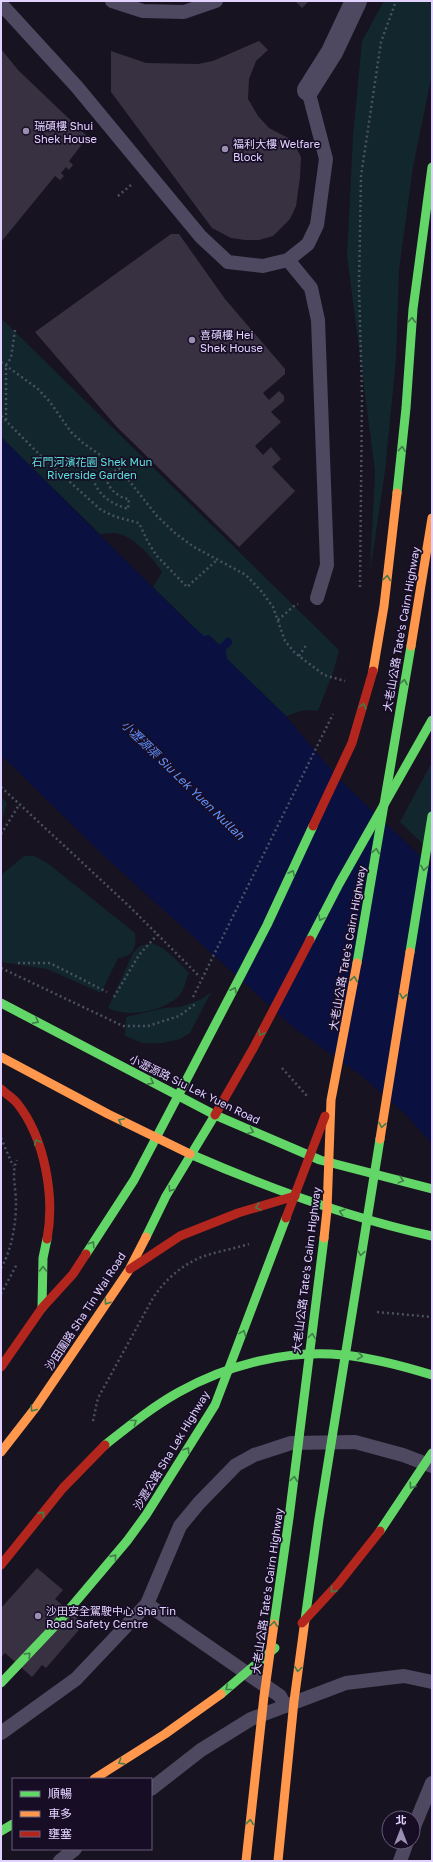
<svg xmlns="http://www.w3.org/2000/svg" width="433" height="1862" font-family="'Golos Text','Noto Sans TC',sans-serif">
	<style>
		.green { fill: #12262d }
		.water { fill: #0a1140 }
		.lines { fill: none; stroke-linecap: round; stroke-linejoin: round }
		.stream { stroke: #0a1140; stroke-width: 8 }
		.building { fill: #383142 }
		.path { stroke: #495162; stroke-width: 2.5; stroke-dasharray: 2 3; stroke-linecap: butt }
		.lane { stroke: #4e4860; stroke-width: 14 }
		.street { stroke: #4e4860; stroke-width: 22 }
		.fast { stroke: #63d668; stroke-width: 9 }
		.slow { stroke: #ff974d; stroke-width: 9 }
		.jam { stroke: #b3261e; stroke-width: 9 }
		.oneway { stroke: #417c4a }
		.poi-dot { fill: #9b8fb1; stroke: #170e25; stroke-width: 1.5 }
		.labels { text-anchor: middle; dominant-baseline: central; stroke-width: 3.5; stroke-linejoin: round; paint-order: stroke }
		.poi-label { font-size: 11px; fill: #e1d2ff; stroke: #170e25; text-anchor: start }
		.park-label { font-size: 11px; fill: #5be2dd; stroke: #170e25 }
		.street-label { font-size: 11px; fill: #e1d2ff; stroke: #170e25 }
		.water-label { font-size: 12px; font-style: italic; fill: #6092ff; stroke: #170e25 }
	</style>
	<rect width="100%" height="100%" fill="#181320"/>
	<g class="green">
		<path d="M384 1H432V74L413 167 399 270 396 360 385 471 370 572 375 471 347 256 353 136 362 41Z"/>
		<path d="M1 318 339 650 334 670 318 711 304 710 286 716 227 659 209 635 204 637 153 587 162 572C154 559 134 537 119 534 114 532 105 534 100 534L1 437Z"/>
		<path d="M432 762V853L400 822Z"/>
		<path d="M1 797 7 803 1 824Z"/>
		<path d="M24 856H34L46 862 135 933C137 947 133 957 118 958L101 993 47 969 1 962V875Z"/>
		<path d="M151 943C166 947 178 962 189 973 186 979 184 991 179 996 162 1012 128 1018 108 1008L133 953 140 946Z"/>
		<path d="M211 992 190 1033 180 1039 162 1043H143L125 1036 126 1017 164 1008 180 1007 202 999Z"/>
	</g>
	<path class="water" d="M1 437 190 624 204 636 209 635 226 651 227 659 286 716 339 779 432 867V1144L405 1114 362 1076 294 1028 104 856 1 755Z"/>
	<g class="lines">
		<path class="stream" d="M216 654 228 642"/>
	</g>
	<g class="building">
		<path d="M295 1H309L302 8Z"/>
		<path d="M259 41 268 50 256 61 249 79 248 99 258 116 269 128 292 140 301 157 300 177 296 206 290 219 273 236 259 240H245L231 238 212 228 111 92V51L146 63 198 64 213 61Z"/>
		<path d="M1 49 18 70 85 134 87 138 69 161 73 165 69 170 66 167 61 173 64 176 60 180 55 176 1 242Z"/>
		<path d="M171 234H179L225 299 285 369V374L263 393 269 400 279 391 284 396V401L271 412 281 422 255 446 263 455 271 447 281 459 272 467 295 491 239 547 116 426 35 332Z"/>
		<path d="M37 1568 63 1590 55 1599 84 1624 46 1668 42 1665 32 1677 5 1653 1 1657V1608Z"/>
	</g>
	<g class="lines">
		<g class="path">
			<path d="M118 196 131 185"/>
			<path d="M1 362 38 389 50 402 71 432 83 443 119 468 157 516 176 534 194 547 246 575 262 592 273 607 285 641 295 653 324 675 345 681"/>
			<path d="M1 416 39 454 101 510 116 517 139 523 148 542 156 555 187 587 217 560"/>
			<path d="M6 420V365L11 358 15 330"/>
			<path d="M60 473 92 476C98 495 109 503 128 509L129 499C115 497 107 486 105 474L120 469"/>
			<path d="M360 587 362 395 359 286 361 176 381 42 396 1"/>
			<path d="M278 620 294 606 298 604"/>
			<path d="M299 656 307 644"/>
			<path d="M1 787 129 906 200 977"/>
			<path d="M1 834 19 805"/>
			<path d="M18 963H50L107 992"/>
			<path d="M1 968 123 1026H148L179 1016 197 1003"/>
			<path d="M114 997 139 955 157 935"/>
			<path d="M193 997 333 714"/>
			<path d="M282 1068 307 1096"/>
			<path d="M1 1138 13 1166"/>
			<path d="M1 1268C12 1249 16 1224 16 1202 16 1189 11 1171 17 1160"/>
			<path d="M1 1294 17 1264"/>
			<path d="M377 1312 432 1317"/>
			<path d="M93 1421 98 1398 153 1298C163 1283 176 1270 193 1261 207 1253 234 1249 249 1244"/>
		</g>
		<g class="lane">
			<path d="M112 1 143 11 184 12 216 1"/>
			<path d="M1 4 77 87 201 237 228 262 263 266 288 260 308 244 317 225 326 159 308 90"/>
			<path d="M288 260 311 288 318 320 327 565 317 598"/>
			<path d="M147 1604 280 1696 285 1706"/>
			<path d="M1 1733 76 1679 147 1604 180 1526 199 1503 236 1465 254 1455 291 1443 355 1442 403 1455 432 1466"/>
			<path d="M151 1789 201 1750 251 1719 346 1683 404 1676 432 1682"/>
			<path d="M413 1829 432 1783"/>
			<path d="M60 1861 75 1849"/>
			<path d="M400 1861 407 1842"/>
		</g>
		<path class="street" d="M308 90 332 52 356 1"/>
		<g class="fast">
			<path d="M397 493 406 408 413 309 432 167"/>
			<path d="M310 940 339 884 432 720"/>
			<path d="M410 952 432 816"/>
			<path d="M357 963 411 646"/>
			<path d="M1 1003 215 1115 320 1160 432 1189"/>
			<path d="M178 1096 267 925 313 826"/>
			<path d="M190 1154C268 1188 349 1218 432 1236"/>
			<path d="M146 1237 166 1196 215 1115"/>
			<path d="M86 1254 134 1180 178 1096"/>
			<path d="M42 1308 43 1258 47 1239"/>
			<path d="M105 1445C129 1426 152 1407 179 1392 228 1365 287 1349 343 1355 374 1358 403 1366 432 1375"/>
			<path d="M380 1531 432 1453"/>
			<path d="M305 1620 319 1519 380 1139"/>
			<path d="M274 1624 289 1518 324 1238"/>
			<path d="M1 1683 56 1625 127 1541 146 1515 215 1405 286 1218"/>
			<path d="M221 1694 275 1648"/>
			<path d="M1 1831 13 1824"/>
		</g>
		<g class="slow">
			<path d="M411 646 432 518"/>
			<path d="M373 671 384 606 397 493"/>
			<path d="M1 1057 108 1114 190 1154"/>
			<path d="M380 1139 410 952"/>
			<path d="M324 1238 327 1210 331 1100 357 963"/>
			<path d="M1 1452 36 1407 129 1270 146 1237"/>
			<path d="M94 1779 165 1734 221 1694"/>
			<path d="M246 1861 264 1696 274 1624"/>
			<path d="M278 1861 294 1701 305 1620"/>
		</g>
		<g class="jam">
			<path d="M313 826 352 743 373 671"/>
			<path d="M1 1089C6 1094 13 1098 17 1103 45 1138 55 1197 47 1239"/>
			<path d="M215 1115 254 1047 310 940"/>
			<path d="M286 1218 325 1116"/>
			<path d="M130 1269 180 1236 238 1213 295 1196"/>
			<path d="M1 1367 42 1308 73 1274 86 1254"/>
			<path d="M1 1565 63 1488 105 1445"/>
			<path d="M302 1623 338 1584 380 1531"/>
		</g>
	</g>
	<defs><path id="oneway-chevron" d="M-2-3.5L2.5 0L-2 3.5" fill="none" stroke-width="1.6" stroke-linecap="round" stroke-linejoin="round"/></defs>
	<g class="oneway">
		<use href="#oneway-chevron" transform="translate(412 320) rotate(-86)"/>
		<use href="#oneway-chevron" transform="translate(402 449) rotate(-84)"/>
		<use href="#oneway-chevron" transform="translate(387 578) rotate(-83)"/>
		<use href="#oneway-chevron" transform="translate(404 682) rotate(-80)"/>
		<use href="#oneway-chevron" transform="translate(363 706) rotate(-75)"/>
		<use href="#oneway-chevron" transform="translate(376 851) rotate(-81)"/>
		<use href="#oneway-chevron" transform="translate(424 868) rotate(99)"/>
		<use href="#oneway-chevron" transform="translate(292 873) rotate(-65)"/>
		<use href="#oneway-chevron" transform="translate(321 918) rotate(118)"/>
		<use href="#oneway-chevron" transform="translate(354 979) rotate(-81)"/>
		<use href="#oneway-chevron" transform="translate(234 990) rotate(-63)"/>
		<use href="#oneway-chevron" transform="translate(403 996) rotate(99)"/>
		<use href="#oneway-chevron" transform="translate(36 1021) rotate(28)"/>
		<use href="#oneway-chevron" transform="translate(261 1033) rotate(118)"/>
		<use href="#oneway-chevron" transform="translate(151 1082) rotate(28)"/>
		<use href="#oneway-chevron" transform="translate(121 1121) rotate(-153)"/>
		<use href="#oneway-chevron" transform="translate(382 1125) rotate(99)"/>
		<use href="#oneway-chevron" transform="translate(251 1131) rotate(23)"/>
		<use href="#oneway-chevron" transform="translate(37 1142) rotate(-115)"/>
		<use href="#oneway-chevron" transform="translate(401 1180) rotate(15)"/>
		<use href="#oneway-chevron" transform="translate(171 1189) rotate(122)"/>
		<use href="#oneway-chevron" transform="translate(258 1207) rotate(164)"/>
		<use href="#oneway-chevron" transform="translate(342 1212) rotate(-162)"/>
		<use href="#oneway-chevron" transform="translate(92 1244) rotate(-57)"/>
		<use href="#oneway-chevron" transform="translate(361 1253) rotate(99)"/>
		<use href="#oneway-chevron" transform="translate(43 1269) rotate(-90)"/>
		<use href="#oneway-chevron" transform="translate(107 1302) rotate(124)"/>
		<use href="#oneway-chevron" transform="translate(243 1333) rotate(-69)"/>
		<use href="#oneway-chevron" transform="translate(312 1336) rotate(-82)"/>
		<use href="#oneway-chevron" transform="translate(360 1356) rotate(8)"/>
		<use href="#oneway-chevron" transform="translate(33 1409) rotate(126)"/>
		<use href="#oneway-chevron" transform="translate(134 1422) rotate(-35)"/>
		<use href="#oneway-chevron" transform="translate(187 1450) rotate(-58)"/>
		<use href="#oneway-chevron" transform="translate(294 1479) rotate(-83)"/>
		<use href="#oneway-chevron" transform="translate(412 1486) rotate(124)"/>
		<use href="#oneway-chevron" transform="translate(42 1514) rotate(-51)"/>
		<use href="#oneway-chevron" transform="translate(114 1557) rotate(-51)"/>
		<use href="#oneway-chevron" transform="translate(333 1590) rotate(131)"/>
		<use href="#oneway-chevron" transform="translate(274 1624) rotate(-82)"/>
		<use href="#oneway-chevron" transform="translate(28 1655) rotate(-46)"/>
		<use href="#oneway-chevron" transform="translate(298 1669) rotate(98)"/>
		<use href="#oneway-chevron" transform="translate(228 1688) rotate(141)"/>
		<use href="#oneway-chevron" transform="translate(121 1762) rotate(148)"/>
		<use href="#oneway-chevron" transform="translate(250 1822) rotate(-84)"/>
	</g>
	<g class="poi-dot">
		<circle cx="26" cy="131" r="4"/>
		<circle cx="225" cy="149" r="4"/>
		<circle cx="192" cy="340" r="4"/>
		<circle cx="38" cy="1616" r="4"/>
	</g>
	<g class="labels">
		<g class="poi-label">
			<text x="34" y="125">瑞碩樓 Shui<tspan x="34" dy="13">Shek House</tspan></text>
			<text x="233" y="143">福利大樓 Welfare<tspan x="233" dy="13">Block</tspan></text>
			<text x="200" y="334">喜碩樓 Hei<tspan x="200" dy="13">Shek House</tspan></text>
			<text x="46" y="1610">沙田安全駕駛中心 Sha Tin<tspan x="46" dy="13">Road Safety Centre</tspan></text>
		</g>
		<g class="park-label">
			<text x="92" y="461">石門河濱花園 Shek Mun<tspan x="92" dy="13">Riverside Garden</tspan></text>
		</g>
		<g class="street-label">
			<text transform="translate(401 629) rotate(-80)">大老山公路 Tate's Cairn Highway</text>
			<text transform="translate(347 948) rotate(-80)">大老山公路 Tate's Cairn Highway</text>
			<text transform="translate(195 1089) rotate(26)">小瀝源路 Siu Lek Yuen Road</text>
			<text transform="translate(306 1270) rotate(-83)">大老山公路 Tate's Cairn Highway</text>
			<text transform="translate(85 1311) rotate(-57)">沙田圍路 Sha Tin Wai Road</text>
			<text transform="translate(171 1450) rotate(-59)">沙瀝公路 Sha Lek Highway</text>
			<text transform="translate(267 1591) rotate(-82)">大老山公路 Tate's Cairn Highway</text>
		</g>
		<g class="water-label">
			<text transform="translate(183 780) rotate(44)">小瀝源渠 Siu Lek Yuen Nullah</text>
		</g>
	</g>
	<rect width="433" height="1862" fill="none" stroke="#e1d2ff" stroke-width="4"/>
	<rect x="12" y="1778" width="140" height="72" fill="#170e25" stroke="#685c7c"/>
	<rect x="20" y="1791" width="20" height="6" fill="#63d668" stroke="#685c7c"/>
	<text x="48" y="1798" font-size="12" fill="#e1d2ff">順暢</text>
	<rect x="20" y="1811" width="20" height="6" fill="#ff974d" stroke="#685c7c"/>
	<text x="48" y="1818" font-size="12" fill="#e1d2ff">車多</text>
	<rect x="20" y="1831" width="20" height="6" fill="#b3261e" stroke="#685c7c"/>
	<text x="48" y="1838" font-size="12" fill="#e1d2ff">壅塞</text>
	<g transform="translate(401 1830)"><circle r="19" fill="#170e25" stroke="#685c7c"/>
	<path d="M0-3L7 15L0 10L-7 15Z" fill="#9b8fb1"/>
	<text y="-6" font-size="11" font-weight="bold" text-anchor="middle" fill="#e1d2ff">北</text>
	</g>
</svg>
